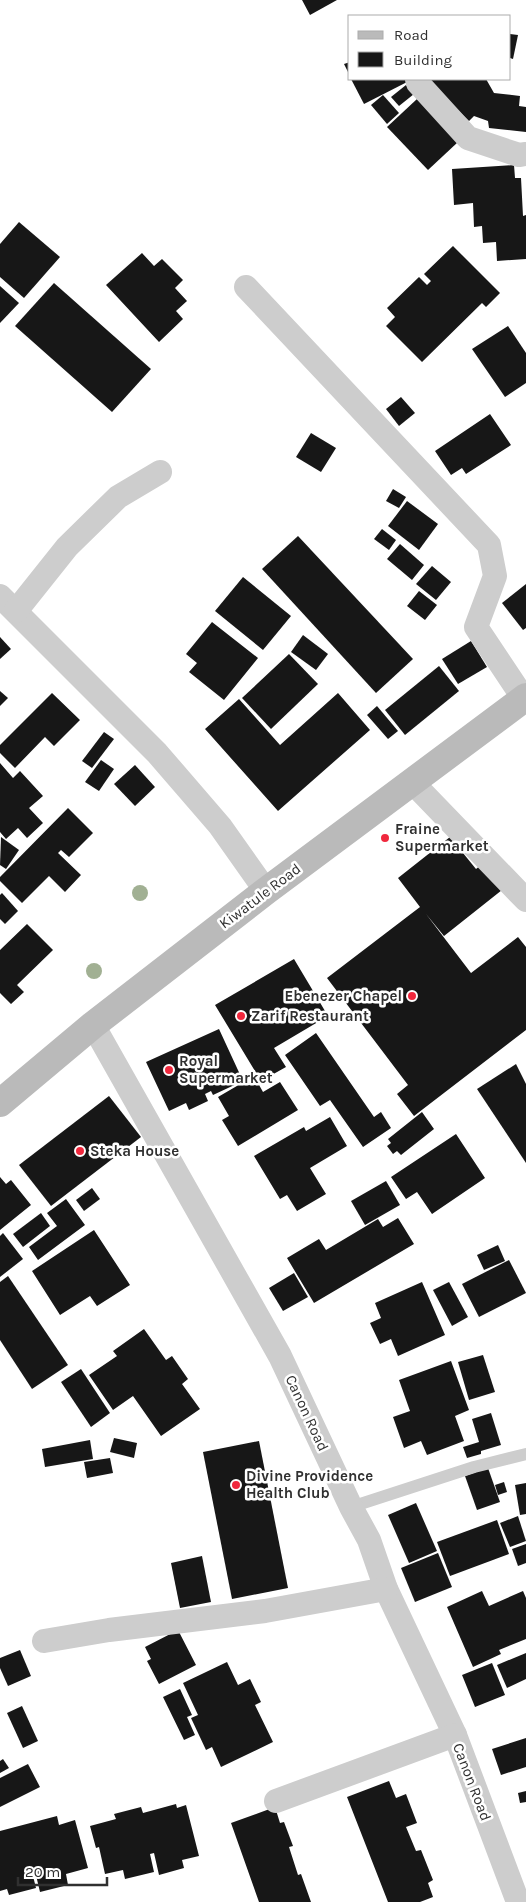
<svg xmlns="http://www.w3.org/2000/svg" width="526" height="1902" font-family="Karla,sans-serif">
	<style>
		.building { fill: #171717 }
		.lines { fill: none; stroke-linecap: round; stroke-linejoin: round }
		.service { stroke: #cdcdcd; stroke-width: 12 }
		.minor { stroke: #cdcdcd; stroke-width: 24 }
		.secondary { stroke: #bababa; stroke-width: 28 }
		.tree { fill: #a1b093 }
		.poi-dot { fill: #f0283d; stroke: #fff; stroke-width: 2 }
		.labels { text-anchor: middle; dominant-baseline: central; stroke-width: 5; stroke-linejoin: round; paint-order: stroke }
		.poi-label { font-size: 15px; font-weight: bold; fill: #303030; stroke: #fff; text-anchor: start }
		.street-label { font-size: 15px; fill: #303030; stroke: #fff }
	</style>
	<rect width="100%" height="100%" fill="#fff"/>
	<g class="building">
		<path d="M302 0H337L310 15Z"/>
		<path d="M510 34 518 35 513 59 510 58Z"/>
		<path d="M350 62V76L344 64Z"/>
		<path d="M351 79H413L364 104Z"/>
		<path d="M430 79H486L494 93 520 96 519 106 526 107V132L489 128 488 121 474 116 469 121 429 82Z"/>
		<path d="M406 85 414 94 399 106 391 97Z"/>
		<path d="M383 95 399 113 387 124 371 105Z"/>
		<path d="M417 99 458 142 428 170 387 127Z"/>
		<path d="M514 165 515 178H521L523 216 526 215V259L497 261 496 242 483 243 482 226 474 227 473 203 454 205 452 169Z"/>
		<path d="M19 222 60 257 24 298 0 277V244Z"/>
		<path d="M453 246 500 293 486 307 482 303 422 362 386 326 395 317 387 308 419 277 427 285 431 281 424 274Z"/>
		<path d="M142 253 154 266 162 259 183 280 175 288 187 301 176 311 183 319 159 342 106 285Z"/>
		<path d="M54 283 151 369 112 412 15 326Z"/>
		<path d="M0 286 19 303 0 323Z"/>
		<path d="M508 326 526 353V383L505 397 472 349Z"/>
		<path d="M401 397 415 413 399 426 386 409Z"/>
		<path d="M490 414 511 445 466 474 462 468 451 475 435 451Z"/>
		<path d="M311 433 336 448 321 472 296 457Z"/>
		<path d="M393 489 406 497 399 508 386 501Z"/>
		<path d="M407 501 438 524 419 550 388 526Z"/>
		<path d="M382 529 396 540 389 550 374 539Z"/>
		<path d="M298 536 413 659 376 693 262 569Z"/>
		<path d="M400 544 424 565 412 580 387 559Z"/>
		<path d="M432 566 451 582 436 600 416 584Z"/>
		<path d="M243 577 291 616 263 650 215 611Z"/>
		<path d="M526 584V628L523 630 502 603Z"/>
		<path d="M419 591 437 605 425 620 407 606Z"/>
		<path d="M212 622 258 658 224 700 189 672 197 663 186 654Z"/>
		<path d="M303 635 328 654 316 670 291 652Z"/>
		<path d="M0 637 11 649 0 659Z"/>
		<path d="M471 641 487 667 458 684 442 659Z"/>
		<path d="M289 654 318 684 271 729 242 698Z"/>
		<path d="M439 666 459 691 405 735 385 710Z"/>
		<path d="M0 691 8 698 0 706Z"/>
		<path d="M52 693 80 720 54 746 45 737 15 768 0 753V745Z"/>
		<path d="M338 693 370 730 278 811 205 729 239 699 280 745Z"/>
		<path d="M377 706 398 731 388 739 367 715Z"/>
		<path d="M104 732 114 739 92 768 82 761Z"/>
		<path d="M101 760 114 769 99 791 85 782Z"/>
		<path d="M0 763 13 778 20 771 43 796 29 808 43 823 27 838 18 828 6 839 0 832Z"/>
		<path d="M135 765 155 787 135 806 114 784Z"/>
		<path d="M68 808 93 833 69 857 61 850 58 853 81 875 65 892 49 876 22 903 0 881V877Z"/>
		<path d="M1 837 19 850 6 869 0 865Z"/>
		<path d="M450 837 476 869 481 865 502 890 444 936 426 914 471 973 518 937 526 947V1030L414 1116 397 1094 408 1085 327 978 420 907 398 878Z"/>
		<path d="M2 893 18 911 5 924 0 919V895Z"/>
		<path d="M27 924 53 950 17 985 24 992 11 1004 0 993V950Z"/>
		<path d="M294 959 328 1016 274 1048 286 1067 261 1081 215 1005Z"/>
		<path d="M219 1029 243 1081 213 1095 211 1091 205 1094 208 1101 189 1110 186 1103 169 1111 146 1062Z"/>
		<path d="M316 1033 374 1117 381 1112 391 1128 363 1147 330 1100 320 1106 285 1055Z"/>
		<path d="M516 1064 526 1084V1163L477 1089Z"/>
		<path d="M254 1076 263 1092 280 1082 298 1110 238 1146 222 1120 229 1116 218 1097Z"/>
		<path d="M109 1096 141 1137 51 1206 19 1165Z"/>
		<path d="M422 1112 434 1129 401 1155 397 1151 393 1154 387 1146 391 1143 388 1139Z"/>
		<path d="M330 1117 347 1146 310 1168 326 1194 297 1211 287 1195 280 1199 254 1156 304 1127 306 1131Z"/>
		<path d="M456 1134 485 1178 432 1214 417 1192 406 1199 391 1177Z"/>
		<path d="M0 1177 6 1184 11 1180 31 1205 0 1230Z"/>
		<path d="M386 1181 400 1205 365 1225 351 1201Z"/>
		<path d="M92 1188 100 1199 84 1211 76 1200Z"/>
		<path d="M66 1199 85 1225 38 1260 29 1247 57 1226 47 1213Z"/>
		<path d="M41 1213 50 1226 23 1247 13 1234Z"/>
		<path d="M398 1218 414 1244 314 1303 287 1258 319 1239 326 1250 378 1219 383 1227Z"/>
		<path d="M94 1230 130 1285 97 1306 90 1296 60 1315 32 1271Z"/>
		<path d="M3 1233 23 1259 0 1277V1236Z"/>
		<path d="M498 1245 505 1261 484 1270 477 1255Z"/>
		<path d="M509 1260 526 1293 479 1317 462 1284Z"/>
		<path d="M294 1273 308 1297 283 1311 269 1288Z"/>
		<path d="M8 1276 68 1365 32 1389 0 1340V1282Z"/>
		<path d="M422 1282 445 1335 398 1356 391 1339 380 1344 370 1323 381 1318 375 1303Z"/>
		<path d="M449 1282 468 1317 452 1326 433 1290Z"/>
		<path d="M144 1329 166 1360 172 1356 188 1379 182 1384 200 1409 161 1436 133 1396 113 1410 89 1375 117 1356 113 1351Z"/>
		<path d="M483 1355 495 1392 469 1400 458 1362Z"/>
		<path d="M451 1361 469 1410 455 1416 464 1441 427 1455 421 1441 404 1448 393 1417 410 1411 399 1380Z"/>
		<path d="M81 1369 110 1413 91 1427 61 1382Z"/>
		<path d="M491 1413 501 1445 481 1451V1454L467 1458 463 1447 479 1442 472 1419Z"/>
		<path d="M114 1438 137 1443 134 1458 110 1452Z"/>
		<path d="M90 1440 93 1459 45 1467 42 1449Z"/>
		<path d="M259 1441 288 1588 232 1599 203 1452Z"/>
		<path d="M110 1458 113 1473 87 1478 84 1462Z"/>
		<path d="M488 1468 500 1502 477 1510 465 1476Z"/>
		<path d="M504 1482 507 1492 498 1495 495 1485Z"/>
		<path d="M526 1483V1514L520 1515 515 1485Z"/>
		<path d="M416 1503 437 1551 409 1563 388 1515Z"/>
		<path d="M518 1516 526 1541 510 1547 500 1523Z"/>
		<path d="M497 1520 509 1554 450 1576 437 1542Z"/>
		<path d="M526 1544V1563L518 1566 512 1549Z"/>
		<path d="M438 1553 452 1587 415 1602 401 1568Z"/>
		<path d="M202 1556 211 1602 180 1608 171 1563Z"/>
		<path d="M482 1591 489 1606 523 1591 526 1598V1639L499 1650 501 1654 473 1667 447 1607Z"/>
		<path d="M178 1630 196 1665 159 1684 147 1661 151 1659 145 1647Z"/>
		<path d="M20 1650 31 1676 8 1686 0 1668V1658Z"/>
		<path d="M526 1653V1679L507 1688 497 1665Z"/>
		<path d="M227 1662 238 1685 250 1679 261 1702 255 1705 273 1742 221 1767 212 1747 206 1750 191 1718 198 1715 183 1683Z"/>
		<path d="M492 1663 505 1695 475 1707 462 1675Z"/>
		<path d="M180 1689 192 1715 187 1717 195 1735 184 1740 163 1697Z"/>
		<path d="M22 1706 38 1741 23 1748 7 1713Z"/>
		<path d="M526 1738V1767L501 1775 492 1749Z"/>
		<path d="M3 1759 9 1768 0 1773V1761Z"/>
		<path d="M28 1764 40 1787 0 1807V1778Z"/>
		<path d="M389 1781 396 1798 406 1794 417 1823 406 1827 416 1851 421 1850 433 1880 428 1883 433 1897 420 1902H388L347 1797Z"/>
		<path d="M526 1791V1802L520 1803 518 1793Z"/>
		<path d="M176 1804 177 1808 186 1805 199 1856 182 1860 184 1868 159 1875 154 1853 150 1854 154 1872 125 1879 123 1870 105 1874 99 1847 96 1848 90 1826 116 1819 114 1814 141 1807 143 1813Z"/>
		<path d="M275 1807 280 1823 284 1822 293 1846 289 1847 298 1875 301 1874 311 1902H259L231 1823Z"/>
		<path d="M57 1816 59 1825 75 1820 88 1868 66 1874 68 1885 40 1892 35 1871 32 1872 36 1888 9 1895 7 1889 0 1891V1831Z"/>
	</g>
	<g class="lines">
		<path class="service" d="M351 1507 474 1467 526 1454"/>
		<g class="minor">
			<path d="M417 79 418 83 468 138 519 155 526 154"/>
			<path d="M246 287 489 545 495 576 476 627 524 699"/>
			<path d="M0 596 157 753 220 826 266 891"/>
			<path d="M16 611 67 547 118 497 160 472"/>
			<path d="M413 783 526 900"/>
			<path d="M93 1025 280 1356 351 1507 369 1540 386 1589 455 1735 518 1902"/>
			<path d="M44 1641 109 1630 265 1611 386 1589"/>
			<path d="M276 1801 455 1735"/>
		</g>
		<path class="secondary" d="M0 1103 93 1025 266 891 526 697"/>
	</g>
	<g class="tree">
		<circle cx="140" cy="893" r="8"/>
		<circle cx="94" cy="971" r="8"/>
	</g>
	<g class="poi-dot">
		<circle cx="385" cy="838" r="5"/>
		<circle cx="412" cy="996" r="5"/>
		<circle cx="241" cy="1016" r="5"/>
		<circle cx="169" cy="1070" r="5"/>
		<circle cx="80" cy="1151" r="5"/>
		<circle cx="236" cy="1485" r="5"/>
	</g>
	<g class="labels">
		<g class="poi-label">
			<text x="395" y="829">Fraine<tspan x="395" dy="17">Supermarket</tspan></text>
			<text x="402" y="996" text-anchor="end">Ebenezer Chapel</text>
			<text x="251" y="1016">Zarif Restaurant</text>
			<text x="179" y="1061">Royal<tspan x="179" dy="17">Supermarket</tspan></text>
			<text x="90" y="1151">Steka House</text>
			<text x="246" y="1476">Divine Providence<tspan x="246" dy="17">Health Club</tspan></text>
		</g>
		<g class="street-label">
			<text transform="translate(260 896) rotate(-37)">Kiwatule Road</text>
			<text transform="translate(307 1413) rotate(65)">Canon Road</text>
			<text transform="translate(472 1782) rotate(69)">Canon Road</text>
		</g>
	</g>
	<rect x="348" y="15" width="162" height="65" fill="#ffffff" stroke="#acacac"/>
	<rect x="358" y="31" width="25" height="8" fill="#bababa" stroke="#acacac"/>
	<text x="394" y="40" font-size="15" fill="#303030">Road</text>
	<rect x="358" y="52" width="25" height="15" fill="#171717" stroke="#acacac"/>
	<text x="394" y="65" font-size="15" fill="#303030">Building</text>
	<path d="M18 1877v8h89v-8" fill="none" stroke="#303030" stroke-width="2.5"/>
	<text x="25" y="1877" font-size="15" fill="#303030" stroke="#ffffff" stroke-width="4" paint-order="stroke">20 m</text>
</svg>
